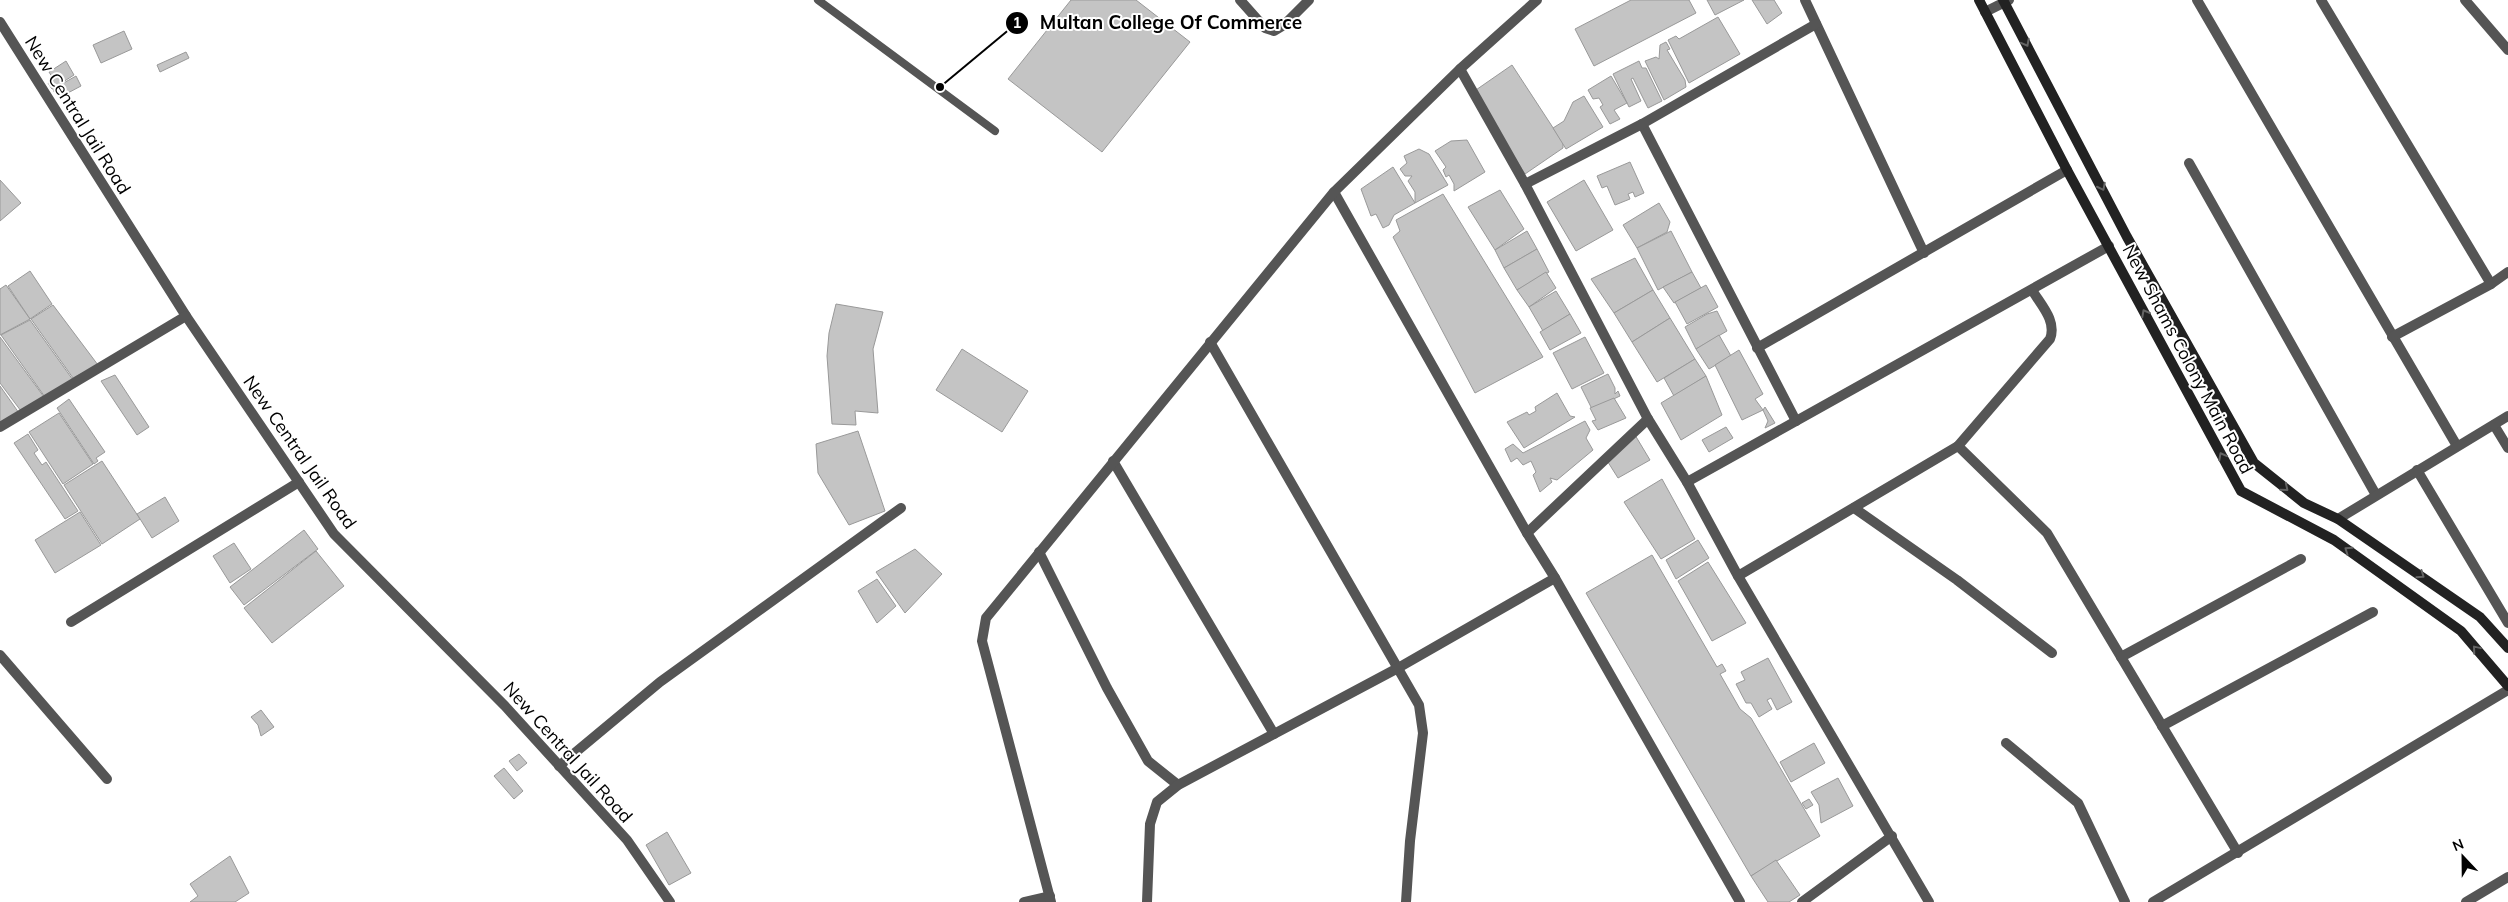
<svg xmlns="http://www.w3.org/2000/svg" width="2508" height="902" font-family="Mulish,sans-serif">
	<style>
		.building { fill: #c4c4c4; stroke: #999 }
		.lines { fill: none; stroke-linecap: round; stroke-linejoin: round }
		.lane { stroke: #555; stroke-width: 8 }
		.street { stroke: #555; stroke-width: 10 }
		.secondary { stroke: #222; stroke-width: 10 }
		.oneway { stroke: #646464 }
		.labels { text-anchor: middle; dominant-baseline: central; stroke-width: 4; stroke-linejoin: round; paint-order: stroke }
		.street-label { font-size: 18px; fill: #000; stroke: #fff }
		.leader { fill: none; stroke: #000; stroke-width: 2 }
		.callout-dot { fill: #000; stroke: #fff; stroke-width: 2 }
		.mark-label { font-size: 15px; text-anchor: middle; font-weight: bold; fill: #fff }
		.callout-label { font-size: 19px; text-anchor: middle; font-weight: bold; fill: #000; stroke: #fff; stroke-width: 4; stroke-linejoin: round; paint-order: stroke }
	</style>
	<rect width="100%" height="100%" fill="#fff"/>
	<g class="building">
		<path d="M1071 0H1136L1190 42 1102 152 1008 79Z"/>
		<path d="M1631 0H1689L1696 13 1594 66 1575 29Z"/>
		<path d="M1707 0H1744L1715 15Z"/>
		<path d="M1752 0H1774L1782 13 1767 24Z"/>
		<path d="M1718 17 1740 54 1689 83 1668 40 1676 36 1679 39Z"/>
		<path d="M124 31 132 49 101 63 93 45Z"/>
		<path d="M1666 42 1670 49 1667 50 1685 80 1686 87 1664 100 1645 61 1656 57 1659 59 1660 45Z"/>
		<path d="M186 52 189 58 160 72 157 65Z"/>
		<path d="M66 61 74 75 52 89 48 83 54 80 49 72Z"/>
		<path d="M1639 61 1642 68H1646L1662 101 1648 108 1633 78 1631 79 1641 101 1629 107 1613 74Z"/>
		<path d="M1512 65 1563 143V148L1525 174 1473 92Z"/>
		<path d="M76 76 81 86 64 95 60 89 54 92 53 89Z"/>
		<path d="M1611 76 1627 103 1614 110 1620 119 1610 124 1600 107 1603 105 1599 98 1593 99 1588 90Z"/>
		<path d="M1584 96 1603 127 1566 149 1553 128 1564 121 1573 102Z"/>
		<path d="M1467 140 1485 172 1454 191V184L1449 175 1446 177 1443 170 1446 167 1435 151 1451 141Z"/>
		<path d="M1419 149 1429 154 1448 185 1415 203V192L1408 181 1412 176H1405L1400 169 1407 163 1404 156Z"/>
		<path d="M1630 162 1644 193 1635 197 1633 192 1628 194 1630 199 1615 205 1607 186 1602 188 1597 176Z"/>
		<path d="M1393 167 1415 203 1394 215 1389 225 1383 228 1376 214 1371 216 1361 189Z"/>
		<path d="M0 180 21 203 0 221Z"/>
		<path d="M1584 180 1613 230 1576 251 1547 202Z"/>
		<path d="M1500 190 1524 229 1495 250 1468 207Z"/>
		<path d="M1443 194 1543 357 1475 393 1393 237 1400 231 1396 220Z"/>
		<path d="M1659 203 1670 222 1667 232 1637 248 1623 225Z"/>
		<path d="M1527 231 1537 249 1504 268 1495 250Z"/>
		<path d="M1671 231 1692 272 1658 290 1637 248Z"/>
		<path d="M1537 249 1549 272 1517 290 1504 268Z"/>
		<path d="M1635 258 1653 290 1614 313 1591 279Z"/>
		<path d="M30 271 52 304 30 319 8 286Z"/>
		<path d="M1546 272 1556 288 1529 307 1517 290Z"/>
		<path d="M1692 272 1701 288 1674 303 1663 287Z"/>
		<path d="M6 285 30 319 0 335V289Z"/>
		<path d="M1706 285 1718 307 1687 324 1675 302Z"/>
		<path d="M1653 290 1670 318 1632 342 1614 313Z"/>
		<path d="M1556 291 1570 314 1543 331 1529 307Z"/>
		<path d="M836 304 883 312 873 349 878 413 855 411 856 425 832 424 827 356 829 333Z"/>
		<path d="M53 305 98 365 73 378 31 319Z"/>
		<path d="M1717 311 1727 331 1696 349 1685 327 1707 314Z"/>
		<path d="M1570 314 1581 333 1550 350 1540 332Z"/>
		<path d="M1670 318 1695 359 1657 382 1632 342Z"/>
		<path d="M30 320 73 380 45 397 1 335Z"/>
		<path d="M1719 335 1731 356 1709 369 1696 349Z"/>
		<path d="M0 337 44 397 21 411 0 383Z"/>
		<path d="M1585 337 1604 373 1572 389 1553 353Z"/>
		<path d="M962 349 1028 391 1002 432 936 390Z"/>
		<path d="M1739 350 1763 394 1755 399 1763 410 1742 420 1715 365Z"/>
		<path d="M1695 359 1706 376 1674 396 1664 378Z"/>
		<path d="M1608 374 1615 388V394L1618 391 1620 396 1592 409 1581 387Z"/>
		<path d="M115 375 149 427 137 435 101 381Z"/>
		<path d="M1706 376 1722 415 1681 440 1661 403Z"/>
		<path d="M0 386 19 413 0 424Z"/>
		<path d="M1557 393 1570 416 1575 417 1524 448 1507 422 1527 412 1529 415 1536 411 1535 407Z"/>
		<path d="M1614 398 1626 418 1598 430 1592 421 1596 420 1590 408Z"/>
		<path d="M69 399 105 452 96 458 98 461 94 464 57 408Z"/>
		<path d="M1765 407 1775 423 1765 428 1768 421 1763 410Z"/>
		<path d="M59 413 93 464 63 484 29 432Z"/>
		<path d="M1585 421 1590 430 1586 438 1593 450 1557 480 1550 478 1552 482 1540 492 1533 475 1536 472 1531 461 1523 465 1517 458 1511 462 1505 449 1513 444 1523 453Z"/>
		<path d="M1726 427 1733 438 1709 452 1702 440Z"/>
		<path d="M858 431 885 511 849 525 818 473 816 444Z"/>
		<path d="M28 434 38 450 34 453 42 465 46 462 78 511 65 519 14 443Z"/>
		<path d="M1635 435 1650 460 1618 478 1606 459Z"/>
		<path d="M102 461 140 519 102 544 64 485Z"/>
		<path d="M1662 479 1695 539 1661 559 1624 502Z"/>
		<path d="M165 497 179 521 152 538 137 514Z"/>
		<path d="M80 512 101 545 55 573 35 540Z"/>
		<path d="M304 530 318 549 244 605 230 587Z"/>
		<path d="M1698 540 1709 558 1676 579 1666 560Z"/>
		<path d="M234 543 251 569 230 583 213 556Z"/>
		<path d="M915 549 942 574 905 613 876 572Z"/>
		<path d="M316 551 344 586 272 643 244 608Z"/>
		<path d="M1652 555 1717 667 1722 664 1726 671 1720 674 1740 709 1751 718 1820 836 1751 876 1586 593Z"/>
		<path d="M1708 562 1746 623 1712 641 1678 581Z"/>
		<path d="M877 579 896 606 877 623 858 591Z"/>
		<path d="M1768 658 1792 702 1777 710 1771 698 1767 700 1772 709 1759 717 1751 703H1746L1736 684 1745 680 1741 672Z"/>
		<path d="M261 710 274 727 261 736 258 725 251 717Z"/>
		<path d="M1814 743 1825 763 1791 782 1780 762Z"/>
		<path d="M519 754 527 763 517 771 509 761Z"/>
		<path d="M504 768 523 791 514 799 494 776Z"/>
		<path d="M1838 778 1853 806 1821 823 1819 805 1811 792Z"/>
		<path d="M1809 799 1813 805 1806 809 1802 803Z"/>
		<path d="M667 832 691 873 669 885 646 845Z"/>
		<path d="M230 856 249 893 235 902H190L198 896 190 884Z"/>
		<path d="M1776 860 1800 895 1789 902H1768L1751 876Z"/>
	</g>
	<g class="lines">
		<path class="lane" d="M818 0 995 131"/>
		<g class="street">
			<path d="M1240 0 1265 28 1274 31 1284 25 1309 0"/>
			<path d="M1805 0 1924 253"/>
			<path d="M2197 0 2457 446"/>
			<path d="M2321 0 2491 284"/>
			<path d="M2465 0 2508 50"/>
			<path d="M1985 12 2009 0"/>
			<path d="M0 22 186 316 334 534 505 706 627 840 670 902"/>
			<path d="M1460 69 1525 184 1648 419 1687 482 1738 576 1929 902"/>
			<path d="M1642 124 1796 421"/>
			<path d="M2189 163 2376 495"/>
			<path d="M1525 184 1642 124 1816 24"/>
			<path d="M1334 192 1527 533 1555 578 1740 902"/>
			<path d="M2392 337 2491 284 2508 272"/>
			<path d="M1210 342 1419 705 1423 733 1410 841 1406 902"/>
			<path d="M1757 348 2067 170"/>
			<path d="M2494 425 2508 448"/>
			<path d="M0 427 186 316"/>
			<path d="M1958 446 2047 533 2238 853"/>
			<path d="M1113 461 1274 734"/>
			<path d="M2417 470 2508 623"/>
			<path d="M1687 482 2109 246"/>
			<path d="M1854 508 1957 580 2052 653"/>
			<path d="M2338 519 2508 416"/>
			<path d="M1527 533 1648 419"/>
			<path d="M1039 552 1107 688 1148 761 1178 785"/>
			<path d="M1738 576 1958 446 2050 339C2057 321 2041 305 2032 290"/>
			<path d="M71 622 299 482"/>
			<path d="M0 655 107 779"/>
			<path d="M2121 657 2301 559"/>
			<path d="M2162 726 2373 612"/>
			<path d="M2006 743 2078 803 2125 902"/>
			<path d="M559 766 660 682 901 508"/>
			<path d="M1024 902 1050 896"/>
			<path d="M1051 902 982 641 986 618 1334 192 1460 69 1537 0"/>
			<path d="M1147 902 1150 824 1157 802 1178 785 1398 668 1555 578"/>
			<path d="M1802 902 1892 836"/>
			<path d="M2153 902 2508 690"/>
			<path d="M2466 902 2508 877"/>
		</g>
		<g class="secondary">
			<path d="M1979 0 2067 170 2241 491 2334 540 2461 631 2508 686"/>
			<path d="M2003 0 2127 237 2254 463 2304 503 2338 519 2480 617 2508 648"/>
		</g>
	</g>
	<defs><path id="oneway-chevron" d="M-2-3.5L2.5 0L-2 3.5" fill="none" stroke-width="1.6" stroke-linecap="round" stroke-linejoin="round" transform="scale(1.25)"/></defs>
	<g class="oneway">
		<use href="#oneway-chevron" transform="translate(2026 43) rotate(62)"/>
		<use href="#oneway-chevron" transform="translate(2102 187) rotate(63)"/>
		<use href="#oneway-chevron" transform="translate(2145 313) rotate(-118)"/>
		<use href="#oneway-chevron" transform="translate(2222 456) rotate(-118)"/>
		<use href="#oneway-chevron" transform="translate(2285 488) rotate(39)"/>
		<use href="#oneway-chevron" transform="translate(2348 550) rotate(-145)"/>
		<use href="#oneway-chevron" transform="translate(2421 575) rotate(35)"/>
		<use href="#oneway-chevron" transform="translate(2476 649) rotate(-130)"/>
	</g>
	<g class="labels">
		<g class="street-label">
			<text transform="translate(78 115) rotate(58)">New Central Jail Road</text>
			<text transform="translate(2188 359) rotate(62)">New Shams Colony Main Road</text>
			<text transform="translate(300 452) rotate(55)">New Central Jail Road</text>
			<text transform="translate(568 752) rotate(48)">New Central Jail Road</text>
		</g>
	</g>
	<path class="leader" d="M940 87L1017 23"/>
	<g class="callout-dot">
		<circle cx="940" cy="87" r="5"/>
		<circle cx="1017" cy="23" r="12"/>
	</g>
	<g class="mark-label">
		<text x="1017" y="28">1</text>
	</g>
	<g class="callout-label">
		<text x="1171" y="29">Multan College Of Commerce</text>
	</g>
	<g transform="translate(2463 857) rotate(338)" stroke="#ffffff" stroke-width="4" paint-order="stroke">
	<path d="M0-4L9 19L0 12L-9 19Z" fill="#000000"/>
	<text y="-8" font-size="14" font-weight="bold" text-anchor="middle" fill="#000000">N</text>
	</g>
</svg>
